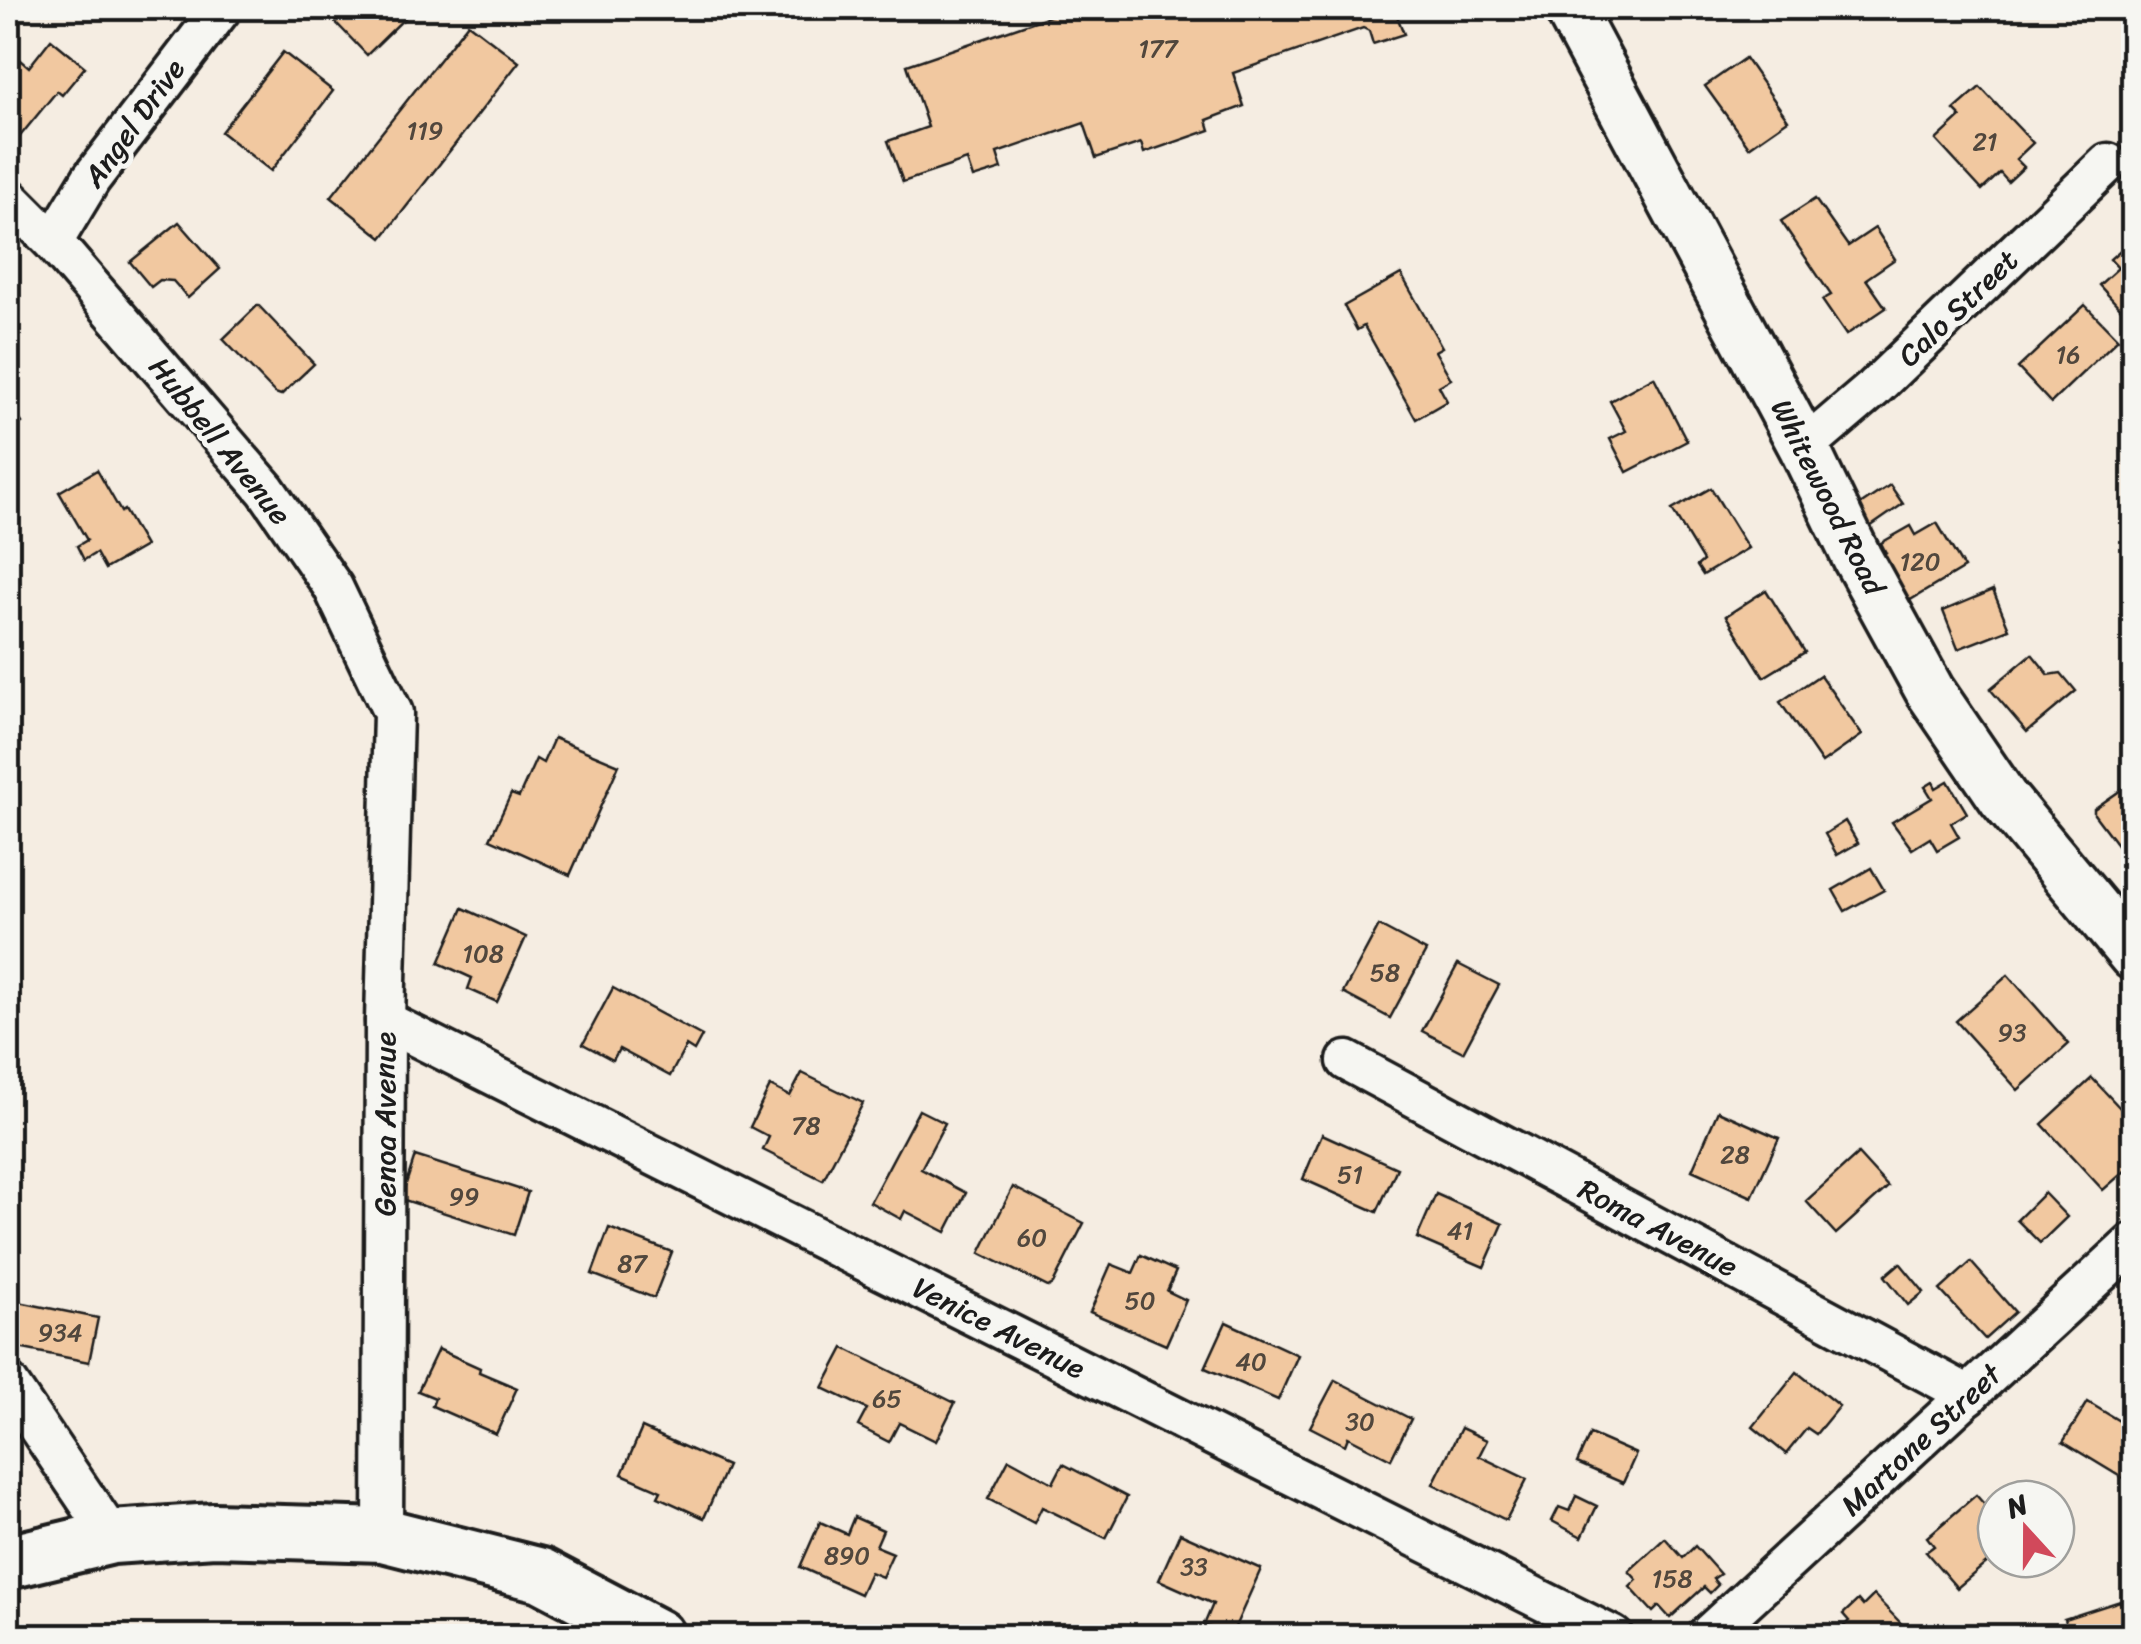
<svg xmlns="http://www.w3.org/2000/svg" width="2141" height="1644" font-family="Sriracha,sans-serif">
	<style>
		.building { fill: #f1c8a0; stroke: #1c1c1c; stroke-width: 2.5 }
		.lines { fill: none; stroke-linecap: round; stroke-linejoin: round }
		.minor-casing { stroke: #1c1c1c; stroke-width: 45 }
		.tertiary-casing { stroke: #1c1c1c; stroke-width: 55 }
		.secondary-casing { stroke: #1c1c1c; stroke-width: 60 }
		.minor { stroke: #f6f6f2; stroke-width: 38 }
		.tertiary { stroke: #f6f6f2; stroke-width: 48 }
		.secondary { stroke: #f6f6f2; stroke-width: 52 }
		.labels { text-anchor: middle; dominant-baseline: central; stroke-width: 10; stroke-linejoin: round; paint-order: stroke }
		.number-label { font-size: 25px; fill: #51473d }
		.street-label { font-size: 30px; fill: #1c1c1c; stroke: #f6f6f2 }
	</style>
	<rect width="100%" height="100%" fill="#f5ede2"/>
	<filter id="ink" filterUnits="userSpaceOnUse"><feTurbulence type="fractalNoise" baseFrequency=".01" numOctaves="2"/><feDisplacementMap in="SourceGraphic" scale="20" xChannelSelector="R" yChannelSelector="G"/><feConvolveMatrix kernelMatrix="1 2 1 2 8 2 1 2 1" color-interpolation-filters="sRGB"/></filter>
	<g filter="url(#ink)">
		<g class="building">
			<path d="M322 8H415L367 55Z"/>
			<path d="M1073 8H1420L1397 16 1404 34 1373 44 1369 31 1363 28 1233 73 1244 106 1207 120 1210 130 1144 153 1141 143 1096 158 1084 123 997 153 1002 169 973 178 967 160 903 182 888 141 928 127 907 65Z"/>
			<path d="M468 23 519 62 382 238 331 197Z"/>
			<path d="M51 39 85 67 62 95 57 91 12 146 8 143V76L21 60 29 67Z"/>
			<path d="M283 52 333 91 271 171 221 132Z"/>
			<path d="M1745 58 1788 120 1749 147 1705 86Z"/>
			<path d="M1980 87 2033 143 2016 159 2024 167 2008 182 2000 173 1982 190 1936 140 1961 117 1954 110Z"/>
			<path d="M1815 199 1848 246 1875 228 1895 259 1866 279 1886 308 1846 335 1822 300 1831 295 1781 221Z"/>
			<path d="M179 222 220 269 188 298 173 281 160 280 151 287 130 262Z"/>
			<path d="M2134 238V319L2132 321 2099 285 2118 268 2110 259Z"/>
			<path d="M1401 274 1442 347 1435 351 1451 379 1439 386 1447 401 1416 419 1364 326 1357 330 1344 306Z"/>
			<path d="M258 305 314 364 281 395 275 393 223 339Z"/>
			<path d="M2085 305 2118 339 2051 403 2018 368Z"/>
			<path d="M1654 377 1687 441 1627 472 1610 439 1626 431 1610 401Z"/>
			<path d="M8 402 22 423 8 432Z"/>
			<path d="M97 470 121 512 124 510 145 546 105 569 96 553 84 560 77 546 87 540 59 492Z"/>
			<path d="M1890 485 1903 504 1867 529 1854 509Z"/>
			<path d="M1711 488 1748 548 1703 575 1697 566 1703 561 1672 510Z"/>
			<path d="M1937 523 1964 568 1907 602 1880 556 1886 553 1881 543 1911 526 1916 535Z"/>
			<path d="M1766 590 1805 652 1764 677 1726 616Z"/>
			<path d="M1993 590 2009 629 1958 649 1943 611Z"/>
			<path d="M2032 654 2049 675 2061 673 2076 691 2027 732 1990 689Z"/>
			<path d="M1820 675 1862 735 1822 763 1780 702Z"/>
			<path d="M554 738 619 765 570 875 490 839 511 794 519 797 536 759 543 763Z"/>
			<path d="M1948 781 1967 813 1951 823 1959 837 1937 850 1930 838 1912 849 1892 822 1932 798 1925 787 1933 782 1936 788Z"/>
			<path d="M2134 781V867L2094 814V809Z"/>
			<path d="M1845 821 1858 843 1837 855 1825 834Z"/>
			<path d="M1871 868 1884 890 1845 911 1833 890Z"/>
			<path d="M463 908 526 937 497 1002 468 989 472 978 439 963Z"/>
			<path d="M1379 926 1426 951 1390 1018 1343 993Z"/>
			<path d="M1458 964 1499 985 1463 1052 1422 1031Z"/>
			<path d="M2008 975 2069 1044 2018 1090 1956 1021Z"/>
			<path d="M613 988 702 1036 694 1051 686 1046 670 1076 619 1049 613 1060 583 1044Z"/>
			<path d="M802 1073 863 1103 823 1180 763 1150 769 1137 750 1127 770 1086 790 1096Z"/>
			<path d="M2092 1078 2134 1123V1163L2103 1190 2042 1124Z"/>
			<path d="M919 1110 945 1123 921 1169 966 1193 946 1232 905 1211 901 1219 870 1202Z"/>
			<path d="M1718 1111 1779 1138 1752 1197 1692 1170Z"/>
			<path d="M1322 1134 1397 1168 1377 1212 1303 1179Z"/>
			<path d="M1858 1154 1888 1187 1836 1234 1806 1201Z"/>
			<path d="M415 1156 528 1192 514 1235 401 1199Z"/>
			<path d="M1013 1187 1084 1223 1053 1284 1048 1287 980 1253Z"/>
			<path d="M2044 1193 2067 1217 2040 1243 2017 1220Z"/>
			<path d="M1436 1194 1503 1224 1484 1267 1417 1238Z"/>
			<path d="M609 1228 672 1252 654 1298 592 1274Z"/>
			<path d="M1141 1255 1176 1271 1167 1291 1186 1300 1166 1345 1090 1312 1111 1264 1133 1273Z"/>
			<path d="M1971 1262 2015 1312 1985 1339 1940 1290Z"/>
			<path d="M1900 1263 1924 1292 1908 1305 1885 1276Z"/>
			<path d="M9 1300 98 1318 89 1362 8 1346Z"/>
			<path d="M1226 1322 1298 1355 1278 1400 1205 1368Z"/>
			<path d="M844 1348 955 1403 936 1441 899 1423 889 1442 858 1426 867 1409 823 1388Z"/>
			<path d="M438 1349 480 1368 479 1372 517 1388 496 1434 432 1406 435 1398 418 1391Z"/>
			<path d="M1797 1372 1839 1406 1816 1434 1807 1428 1786 1454 1753 1427Z"/>
			<path d="M1335 1380 1411 1419 1391 1459 1348 1437 1345 1445 1310 1427Z"/>
			<path d="M2088 1402 2134 1430V1485L2063 1442Z"/>
			<path d="M642 1428 727 1466 704 1518 658 1497 661 1491 622 1474Z"/>
			<path d="M1461 1428 1487 1440 1479 1456 1527 1479 1506 1520 1433 1484Z"/>
			<path d="M1590 1434 1636 1454 1623 1483 1577 1463Z"/>
			<path d="M1009 1459 1053 1483 1063 1464 1127 1497 1106 1538 1042 1507 1034 1523 988 1499Z"/>
			<path d="M2005 1486 2017 1499H1996V1555L1957 1588 1926 1552 1934 1546 1927 1537 1976 1495 1984 1504Z"/>
			<path d="M1576 1496 1597 1506 1582 1537 1552 1521 1559 1507 1569 1511Z"/>
			<path d="M854 1517 883 1530 876 1546 893 1553 882 1577 870 1572 860 1594 800 1567 820 1522 847 1534Z"/>
			<path d="M1180 1533 1261 1569 1231 1636 1204 1625 1213 1604 1159 1580Z"/>
			<path d="M1665 1538 1683 1558 1695 1546 1720 1574 1713 1579 1718 1585 1710 1593 1704 1587 1670 1618 1659 1606 1653 1612 1630 1587 1637 1580 1629 1571Z"/>
			<path d="M1874 1595 1913 1636H1840L1837 1633 1849 1621 1843 1614 1858 1600 1863 1606Z"/>
			<path d="M2120 1601 2130 1634 2121 1636H2070L2064 1619Z"/>
			<path d="M952 1627 971 1636H947Z"/>
		</g>
		<g class="lines">
			<defs>
				<g id="minor">
					<path d="M8 197 53 242 266 490 333 587 393 713 385 1021 383 1535"/>
					<path d="M53 242 91 179 222 8"/>
					<path d="M1804 448 1873 389 2108 163"/>
					<path d="M385 1021 1613 1636"/>
					<path d="M1347 1061 1969 1395"/>
					<path d="M8 1383 112 1537"/>
					<path d="M1707 1636 2134 1242"/>
				</g>
				<path id="tertiary" d="M1569 8 1804 448 1857 558 1930 691 2003 798 2134 956"/>
				<path id="secondary" d="M8 1562 112 1537 214 1530 383 1535 541 1575 657 1636"/>
			</defs>
			<use href="#minor" class="minor-casing"/>
			<use href="#tertiary" class="tertiary-casing"/>
			<use href="#secondary" class="secondary-casing"/>
			<use href="#minor" class="minor"/>
			<use href="#tertiary" class="tertiary"/>
			<use href="#secondary" class="secondary"/>
		</g>
	</g>
	<g class="labels">
		<g class="number-label">
			<text x="1158" y="48">177</text>
			<text x="425" y="130">119</text>
			<text x="1985" y="141">21</text>
			<text x="2068" y="354">16</text>
			<text x="1920" y="561">120</text>
			<text x="483" y="953">108</text>
			<text x="1385" y="972">58</text>
			<text x="2012" y="1032">93</text>
			<text x="806" y="1125">78</text>
			<text x="1735" y="1154">28</text>
			<text x="1350" y="1174">51</text>
			<text x="464" y="1196">99</text>
			<text x="1460" y="1230">41</text>
			<text x="1032" y="1237">60</text>
			<text x="632" y="1263">87</text>
			<text x="1140" y="1300">50</text>
			<text x="60" y="1332">934</text>
			<text x="1251" y="1361">40</text>
			<text x="887" y="1398">65</text>
			<text x="1360" y="1421">30</text>
			<text x="847" y="1555">890</text>
			<text x="1194" y="1566">33</text>
			<text x="1672" y="1578">158</text>
		</g>
		<g class="street-label">
			<text transform="translate(134 123) rotate(-54)">Angel Drive</text>
			<text transform="translate(1958 308) rotate(-44)">Calo Street</text>
			<text transform="translate(220 441) rotate(51)">Hubbell Avenue</text>
			<text transform="translate(1828 497) rotate(63)">Whitewood Road</text>
			<text transform="translate(385 1124) rotate(-90)">Genoa Avenue</text>
			<text transform="translate(1658 1228) rotate(28)">Roma Avenue</text>
			<text transform="translate(999 1328) rotate(27)">Venice Avenue</text>
			<text transform="translate(1921 1440) rotate(-43)">Martone Street</text>
		</g>
	</g>
	<rect width="2141" height="1644" fill="none" stroke="#f6f6f2" stroke-width="40"/>
	<rect x="20" y="20" width="2101" height="1604" fill="none" stroke="#1c1c1c" stroke-width="4" filter="url(#ink)"/>
	<g transform="translate(2026 1529) rotate(339)"><circle r="48" fill="#f6f6f2" stroke="#9f9f9c" stroke-width="2.5"/>
	<path d="M0-8L18 38L0 25L-18 38Z" fill="#d1495b"/>
	<text y="-15" font-size="28" font-weight="bold" text-anchor="middle" fill="#1c1c1c">N</text>
	</g>
</svg>
